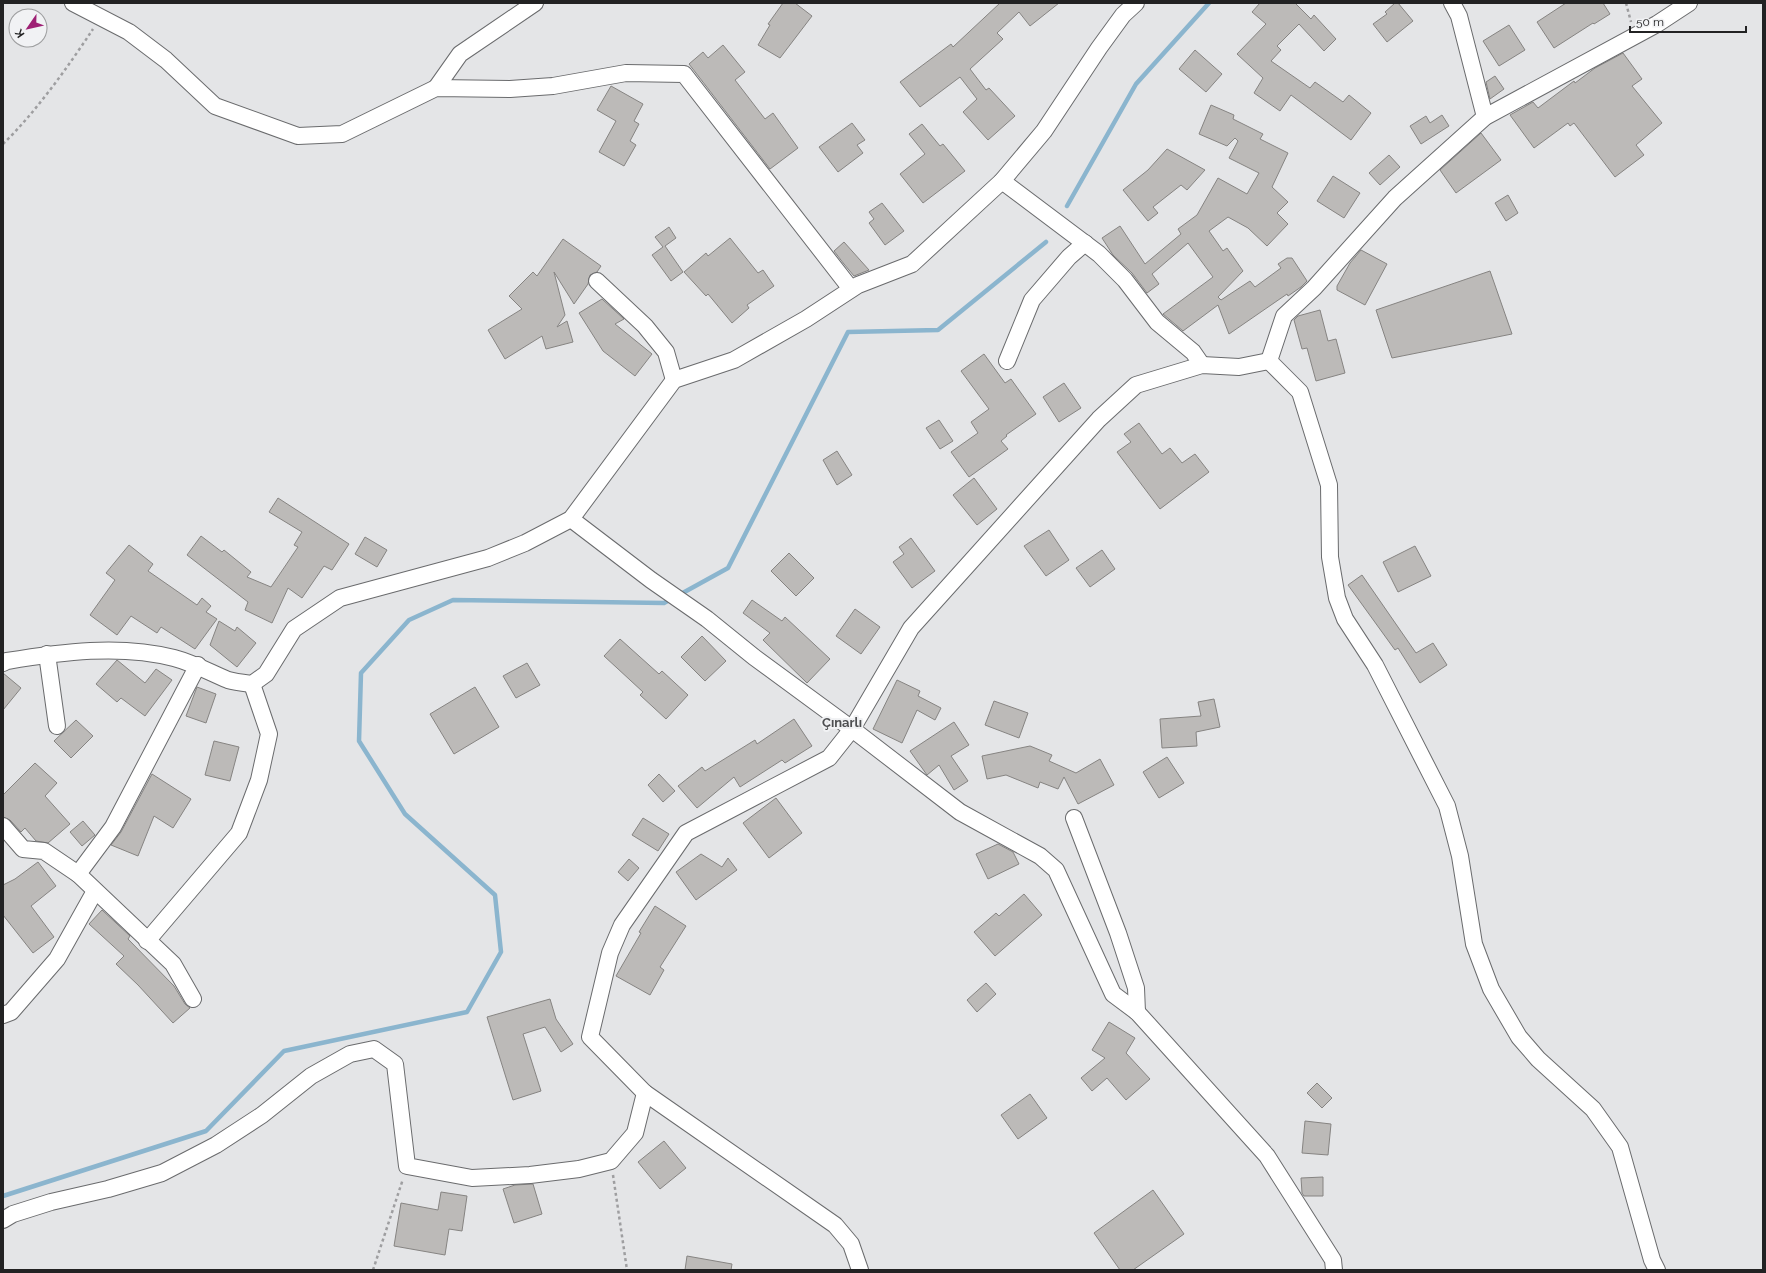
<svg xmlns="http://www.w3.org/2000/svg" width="1766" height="1273" font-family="Raleway,sans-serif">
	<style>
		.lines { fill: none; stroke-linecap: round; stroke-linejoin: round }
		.stream { stroke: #8bb5ce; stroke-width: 4.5 }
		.building { fill: #bcbab8; stroke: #868482 }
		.minor-casing { stroke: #6a6b6d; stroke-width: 18 }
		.path { stroke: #9e9ea0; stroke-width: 2.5; stroke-dasharray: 3 3; stroke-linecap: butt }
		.minor { stroke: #fff; stroke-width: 16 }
		.labels { text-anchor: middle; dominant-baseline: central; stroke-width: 4; stroke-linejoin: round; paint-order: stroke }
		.quarter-label { font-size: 13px; font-weight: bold; fill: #4e4f51; stroke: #f1f2f4 }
	</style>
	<rect width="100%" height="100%" fill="#e4e5e7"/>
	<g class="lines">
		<g class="stream">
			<path d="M1067 206 1136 84 1209 3"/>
			<path d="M679 595 728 568 848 332 938 330 1046 242"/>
			<path d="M3 1196 206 1131 284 1051 467 1012 501 952 495 895 405 814 359 741 361 673 409 620 453 600 664 603 673 598"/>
		</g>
	</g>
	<g class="building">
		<path d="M783 3H795L812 16 780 58 758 45 770 25 768 24Z"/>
		<path d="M1000 3H1059L1030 26 1019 12 997 33 1003 39 970 69 986 90 989 88 1015 116 988 140 963 112 977 99 960 77 920 107 900 82 951 44 953 47Z"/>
		<path d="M1260 3H1295L1311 19 1314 15 1336 39 1324 51 1299 24 1277 46 1281 50 1271 61 1310 88 1315 82 1343 102 1349 95 1371 113 1351 140 1291 95 1280 111 1254 93 1263 78 1237 54 1266 24 1252 12Z"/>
		<path d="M1395 3H1398L1413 21 1387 42 1373 24 1387 14 1385 12Z"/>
		<path d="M1566 3H1603L1610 14 1594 24 1593 23 1554 48 1537 22Z"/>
		<path d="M1509 25 1525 50 1499 66 1483 41Z"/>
		<path d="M723 45 745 72 735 80 765 119 773 113 798 148 770 169 689 64 703 52 708 58Z"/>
		<path d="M1195 50 1222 74 1206 92 1179 69Z"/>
		<path d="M1623 53 1642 79 1632 86 1662 123 1636 145 1644 155 1615 177 1574 123 1570 126 1568 123 1534 148 1510 115 1533 102 1538 108 1574 81 1575 83 1595 68Z"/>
		<path d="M1495 76 1504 89 1490 99 1486 82Z"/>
		<path d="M611 86 643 104 634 121 639 124 630 141 636 145 624 166 599 152 616 121 597 110Z"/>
		<path d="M1211 105 1234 115 1233 119 1263 134 1260 139 1288 153 1272 187 1288 202 1277 213 1288 224 1267 246 1248 228 1228 217 1209 231 1223 251 1227 248 1243 271 1218 297 1221 300 1250 281 1255 287 1281 268 1278 264 1287 258H1292L1307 281 1301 287 1288 296 1287 294 1229 334 1218 305 1183 331 1163 314 1213 277 1188 243 1152 274 1159 284 1147 293 1132 273 1113 255 1102 238 1120 226 1145 264 1181 234 1178 229 1197 215 1218 178 1247 194 1259 173 1229 158 1238 141 1235 138 1227 146 1199 134Z"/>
		<path d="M1442 115 1449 126 1421 144 1410 126 1426 116 1430 123Z"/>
		<path d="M852 123 865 140 857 145 863 153 838 172 819 147Z"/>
		<path d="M922 124 940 146 943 144 965 171 923 203 900 174 925 154 909 134Z"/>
		<path d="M1481 133 1501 160 1456 193 1440 170Z"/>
		<path d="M1167 149 1205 170 1187 190 1181 185 1153 207 1158 213 1148 221 1123 190 1148 170Z"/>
		<path d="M1389 155 1400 167 1380 185 1369 173Z"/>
		<path d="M1333 176 1360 193 1344 218 1317 201Z"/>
		<path d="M1508 195 1518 213 1506 221 1495 203Z"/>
		<path d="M882 203 904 231 885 245 869 223 874 219 869 212Z"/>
		<path d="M669 227 676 238 665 246 683 272 671 281 652 255 663 247 655 237Z"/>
		<path d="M730 238 758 273 763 270 774 286 747 305 749 308 732 323 708 294 706 296 684 272 706 253 708 256Z"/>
		<path d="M563 239 601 266 597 272 590 275 588 284 574 304 554 272 565 315 557 327 567 321 573 342 546 349 542 336 505 359 488 330 522 309 509 296 533 272 537 276Z"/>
		<path d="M844 242 869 270 854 276 844 264 834 251Z"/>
		<path d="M1361 250 1387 264 1365 305 1337 290V286L1350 263Z"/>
		<path d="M1490 271 1512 334 1392 358 1376 310Z"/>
		<path d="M602 299 624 319 615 324 652 354 635 376 603 351 579 313Z"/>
		<path d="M1320 310 1328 341 1336 339 1345 373 1316 381 1307 348 1302 349 1294 320 1298 316Z"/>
		<path d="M984 354 1005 383 1011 379 1036 414 1006 435 1007 436 1001 441 1008 449 969 477 951 452 978 433 971 422 989 409 961 371Z"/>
		<path d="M1064 383 1081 408 1059 422 1043 397Z"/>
		<path d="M939 420 953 441 940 449 926 428Z"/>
		<path d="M1139 423 1162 454 1170 448 1182 463 1195 454 1209 472 1160 509 1117 452 1131 442 1124 434Z"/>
		<path d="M837 451 852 475 837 485 823 460Z"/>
		<path d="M974 478 997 509 977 525 953 495Z"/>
		<path d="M278 498 349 544 332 570 324 566 302 598 288 588 272 623 245 610 248 602 187 555 201 536 222 552 224 550 251 572 247 577 271 587 298 547 294 545 302 532 269 512Z"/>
		<path d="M1049 530 1069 560 1046 576 1024 546Z"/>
		<path d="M365 537 387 550 377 567 355 554Z"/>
		<path d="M911 538 935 571 912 588 893 562 904 554 899 547Z"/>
		<path d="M129 545 153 564 148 571 197 605 202 598 211 606 206 612 217 619 195 649 161 627 157 633 131 616 117 635 90 615 115 580 106 573Z"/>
		<path d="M1415 546 1431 576 1398 592 1383 562Z"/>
		<path d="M1102 550 1115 569 1090 587 1076 568Z"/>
		<path d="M789 553 814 578 796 596 771 571Z"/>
		<path d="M1362 575 1416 653 1433 643 1447 665 1420 683 1398 648 1395 650 1348 585Z"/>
		<path d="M752 600 782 621 785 617 830 659 807 683 763 640 770 633 743 613Z"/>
		<path d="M855 609 880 627 861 654 836 636Z"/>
		<path d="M219 621 235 631 237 627 256 643 237 667 210 645Z"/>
		<path d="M702 636 726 661 705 681 681 657Z"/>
		<path d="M620 639 659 674 662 671 688 695 666 719 640 695 643 692 604 656Z"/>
		<path d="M117 660 145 683 156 669 172 680 145 716 121 698 117 702 96 684Z"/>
		<path d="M527 663 540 685 516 698 503 676Z"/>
		<path d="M3 673 21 688 3 710Z"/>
		<path d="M897 680 920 691 918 696 941 708 935 720 917 710 902 743 873 729Z"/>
		<path d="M197 687 216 694 206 723 186 716Z"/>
		<path d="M475 687 499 727 454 754 430 714Z"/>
		<path d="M1214 699 1220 727 1196 732 1197 746 1162 748 1160 719 1201 716 1198 702Z"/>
		<path d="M994 701 1028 713 1019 738 985 725Z"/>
		<path d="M794 719 812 746 785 763 782 760 740 787 734 777 697 808 678 786 702 767 705 771 755 740 757 744Z"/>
		<path d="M76 720 93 736 71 758 54 741Z"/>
		<path d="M954 722 969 745 951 756 968 781 954 790 939 765 927 775 910 751Z"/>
		<path d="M214 741 239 747 230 781 205 775Z"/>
		<path d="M1030 746 1052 755 1049 761 1076 773 1100 759 1114 785 1078 804 1064 777 1058 789 1040 782 1038 788 1006 775 987 779 982 756Z"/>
		<path d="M1167 757 1184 783 1159 798 1143 772Z"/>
		<path d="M35 763 57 783 45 796 70 824 48 843 36 841 25 828 21 832 10 820 3 817V795Z"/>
		<path d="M152 774 191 799 173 828 154 816 138 856 111 845 121 832Z"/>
		<path d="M659 774 675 791 663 802 648 785Z"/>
		<path d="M776 798 802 833 769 858 743 823Z"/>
		<path d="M643 818 669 834 658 851 632 835Z"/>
		<path d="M83 821 95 835 82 846 70 832Z"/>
		<path d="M998 844 1013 852 1019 864 988 879 976 854Z"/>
		<path d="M701 854 722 867 728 858 737 870 696 900 676 872Z"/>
		<path d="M629 859 639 868 628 881 618 872Z"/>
		<path d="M38 862 56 886 31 906 54 937 33 953 3 915V885L15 879Z"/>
		<path d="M1024 894 1042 915 995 956 974 932 996 913 999 916Z"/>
		<path d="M655 906 686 926 660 967 664 970 650 995 616 976 641 933 639 932Z"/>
		<path d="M102 910 130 936 128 939 174 986 185 1004 190 1008 173 1023 138 985 116 964 124 956 89 924Z"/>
		<path d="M986 983 996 994 977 1012 967 1000Z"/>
		<path d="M550 999 556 1019 573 1044 561 1052 545 1027 523 1034 541 1091 513 1100 487 1017Z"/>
		<path d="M1109 1022 1135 1038 1126 1053 1150 1079 1126 1100 1107 1078 1092 1091 1081 1078 1105 1058 1092 1050Z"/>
		<path d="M1317 1083 1332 1098 1322 1108 1307 1093Z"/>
		<path d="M1030 1094 1047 1118 1018 1139 1001 1115Z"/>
		<path d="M1305 1121 1331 1124 1328 1155 1302 1153Z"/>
		<path d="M664 1141 686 1168 660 1189 638 1162Z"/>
		<path d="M1323 1177V1196H1304L1302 1193 1301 1178Z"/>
		<path d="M533 1184 542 1214 514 1223 503 1189 515 1185Z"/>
		<path d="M1153 1190 1184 1234 1133 1270H1120L1094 1233Z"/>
		<path d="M441 1192 467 1196 462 1231 449 1229 445 1255 394 1246 401 1203 438 1210Z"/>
		<path d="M687 1256 732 1264 731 1270H685Z"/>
	</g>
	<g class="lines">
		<defs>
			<g id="minor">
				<path d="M73 3 129 32 166 60 215 106 298 136 342 134 436 88 510 89 553 86 626 73 684 74 851 289"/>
				<path d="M1452 3 1459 16 1485 117"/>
				<path d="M436 88 460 54 535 3"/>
				<path d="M1002 181 1099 254 1125 280 1157 322 1193 352 1202 365"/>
				<path d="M597 281 645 326 666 352 674 380"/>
				<path d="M1007 361 1032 300 1069 257 1085 243"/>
				<path d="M1269 361 1300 392 1329 485 1330 557 1337 598 1345 619 1375 665 1447 806 1460 856 1474 944 1491 989 1519 1037 1538 1059 1593 1109 1620 1147 1652 1260 1657 1270"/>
				<path d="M1269 361 1284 316 1314 288 1395 198 1485 117 1657 24 1689 3"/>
				<path d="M571 519 651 580 707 619 754 657 852 729 960 812 1040 856 1056 870 1113 994 1137 1012 1267 1156 1333 1260 1334 1270"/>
				<path d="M47 654 57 726"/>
				<path d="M3 663 7 661C61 652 120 644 174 658 193 663 209 672 228 680 235 682 244 683 252 684L266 674 294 629 340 598 488 558 525 543 571 519 674 380 734 360 806 319 858 285 912 264 1002 181 1044 131 1099 48 1123 15 1136 3"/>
				<path d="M1074 818 1118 933 1136 988 1137 1012"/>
				<path d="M3 826 23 849 44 851 78 874 173 964 193 999"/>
				<path d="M78 874 113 827 198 665"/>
				<path d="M147 941 239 833 259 780 269 734 252 684"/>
				<path d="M3 1015 11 1012 57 959 95 891"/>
				<path d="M3 1220 13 1214 51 1202 108 1189 162 1173 216 1145 262 1115 311 1076 350 1054 374 1049 395 1064 407 1166 472 1178 530 1175 579 1169 611 1161 635 1133 645 1093"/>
				<path d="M860 1270 851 1244 835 1225 645 1093 590 1037 610 953 622 925 686 833 829 758 852 729 911 628 1099 419 1136 385 1202 365 1239 367 1269 361"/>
			</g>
		</defs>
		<use href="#minor" class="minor-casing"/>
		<g class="path">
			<path d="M1626 3 1631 22"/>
			<path d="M3 144C35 113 68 67 93 29"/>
			<path d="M613 1175 627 1270"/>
			<path d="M373 1270 403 1179"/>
		</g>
		<use href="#minor" class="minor"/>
	</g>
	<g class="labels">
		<g class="quarter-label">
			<text x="842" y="722">Çınarlı</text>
		</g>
	</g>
	<rect width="1766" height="1273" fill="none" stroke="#222223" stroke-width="8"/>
	<g transform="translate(28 28) rotate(236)"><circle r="19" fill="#f1f2f4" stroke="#9e9fa0"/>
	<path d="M0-3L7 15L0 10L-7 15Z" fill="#9e2074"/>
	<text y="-6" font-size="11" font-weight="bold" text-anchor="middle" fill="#222223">K</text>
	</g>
	<path d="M1630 26v6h116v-6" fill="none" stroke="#222223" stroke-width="2"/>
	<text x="1636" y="26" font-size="12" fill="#222223" stroke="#f1f2f4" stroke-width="3" paint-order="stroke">50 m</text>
</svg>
